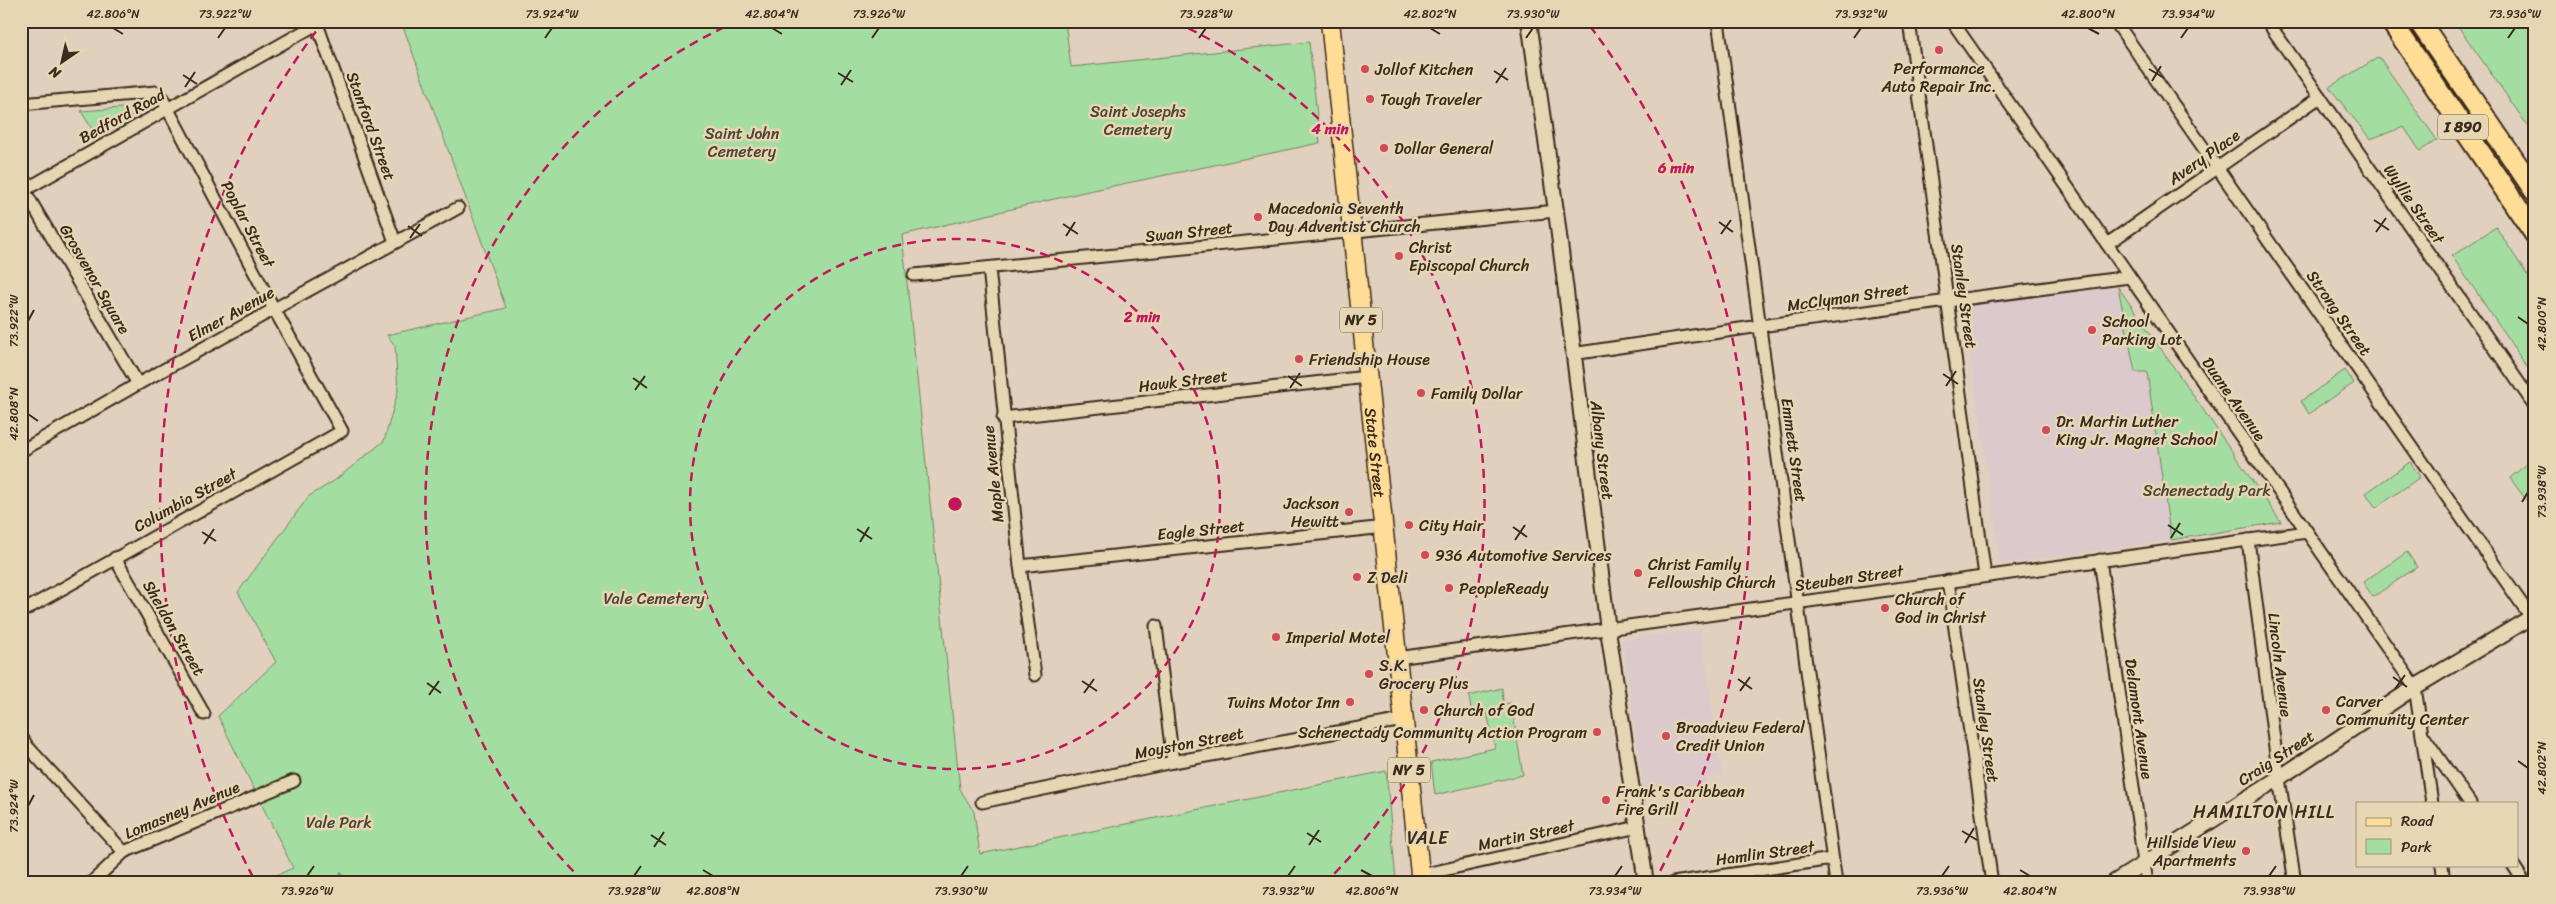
<svg xmlns="http://www.w3.org/2000/svg" width="2556" height="904" font-family="Sriracha,sans-serif">
	<style>
		.built { fill: #dcc9cb }
		.green { fill: #a4dda1; stroke: #708460 }
		.lines { fill: none; stroke-linecap: round; stroke-linejoin: round }
		.stream { stroke: #678796; stroke-width: 3 }
		.minor-casing { stroke: #3b2a1e; stroke-width: 15 }
		.tertiary-casing { stroke: #3b2a1e; stroke-width: 18 }
		.primary-casing { stroke: #3b2a1e; stroke-width: 21 }
		.motorway-casing { stroke: #3b2a1e; stroke-width: 24 }
		.minor { stroke: #e7d6b3; stroke-width: 11 }
		.tertiary { stroke: #e7d6b3; stroke-width: 14 }
		.primary { stroke: #ffdd96; stroke-width: 18 }
		.motorway { stroke: #ffdd96; stroke-width: 20 }
		.ticks { fill: none; stroke: #3b2a1e; stroke-width: 2 }
		.ring { fill: none; stroke: #c2185b; stroke-width: 2.5; stroke-dasharray: 9 6 }
		.poi-dot { fill: #d1495b; stroke: #e7d6b3; stroke-width: 2 }
		.labels { text-anchor: middle; dominant-baseline: central; stroke-width: 5; stroke-linejoin: round; paint-order: stroke }
		.shield { fill: #e7d6b3; stroke: #6f5e4b; stroke-width: 1 }
		.shield-label { font-size: 15px; font-weight: bold; fill: #3b2a1e }
		.poi-label { font-size: 16px; fill: #3b2a1e; stroke: #e7d6b3; text-anchor: start }
		.park-label { font-size: 16px; fill: #4b4532; stroke: #e7d6b3 }
		.street-label { font-size: 16px; fill: #3b2a1e; stroke: #e7d6b3 }
		.neighbourhood-label { font-size: 18px; letter-spacing: 1px; fill: #3b2a1e; stroke: #e7d6b3 }
		.centre { fill: #c2185b; stroke: #e7d6b3; stroke-width: 2.5 }
		.ring-label { font-size: 15px; text-anchor: middle; font-weight: bold; fill: #c2185b; stroke: #e7d6b3; stroke-width: 5; stroke-linejoin: round; paint-order: stroke }
		.neatline { fill: none; stroke: #3b2a1e; stroke-width: 2 }
		.ticks-label { font-size: 12px; text-anchor: middle; fill: #3b2a1e }
	</style>
	<rect width="100%" height="100%" fill="#e2d0be"/>
	<filter id="ink" filterUnits="userSpaceOnUse"><feTurbulence type="fractalNoise" baseFrequency=".02" numOctaves="2"/><feDisplacementMap in="SourceGraphic" scale="10" xChannelSelector="R" yChannelSelector="G"/><feConvolveMatrix kernelMatrix="1 2 1 2 8 2 1 2 1" color-interpolation-filters="sRGB"/></filter>
	<g filter="url(#ink)">
		<g class="built">
			<path d="M2118 287 2135 372H2147L2171 540 2001 564 1963 306Z"/>
			<path d="M1701 629 1722 774 1707 776 1708 783 1644 792 1622 640Z"/>
		</g>
		<g class="green">
			<path d="M401 21H1065L1071 67 1309 42 1320 143 1084 192 902 235 960 789 974 812 980 854 1386 771 1396 881 1386 883H258L293 868 218 716 276 662 238 592 309 496 334 481 384 441 398 391 395 346 387 335 506 308Z"/>
			<path d="M2456 21H2535V136L2460 29Z"/>
			<path d="M2379 57 2437 140 2420 151 2404 127 2370 139 2329 87Z"/>
			<path d="M147 106 97 137 81 111Z"/>
			<path d="M2496 227 2535 287V379L2452 256Z"/>
			<path d="M2118 287 2281 522 2171 540 2147 372H2135Z"/>
			<path d="M2345 370 2354 383 2309 414 2301 401Z"/>
			<path d="M2535 457V512L2510 478Z"/>
			<path d="M2410 462 2420 477 2376 508 2366 493Z"/>
			<path d="M2407 552 2417 567 2373 597 2363 582Z"/>
			<path d="M1502 688 1503 704 1511 703 1523 775 1435 795 1431 762 1495 748 1487 713 1472 717 1469 696Z"/>
		</g>
		<g class="lines">
			<path class="stream" d="M341 873 345 883"/>
			<defs>
				<g id="minor">
					<path d="M316 21 395 242"/>
					<path d="M1718 21 1836 883"/>
					<path d="M1909 21 1985 576"/>
					<path d="M1952 21 2415 687 2432 803"/>
					<path d="M2115 21 2535 623"/>
					<path d="M2267 21 2535 406"/>
					<path d="M21 104 156 92 162 98 274 309 342 431 21 612"/>
					<path d="M24 190 138 384"/>
					<path d="M21 192 317 24"/>
					<path d="M2107 244 2320 97"/>
					<path d="M989 268 1020 566 1035 675"/>
					<path d="M914 275 1556 211"/>
					<path d="M1572 354 1760 326 2129 277"/>
					<path d="M1003 418 1367 377"/>
					<path d="M21 451 138 384 458 208"/>
					<path d="M2248 540 2279 778 2295 883"/>
					<path d="M115 558 204 714"/>
					<path d="M2100 560 2147 883"/>
					<path d="M1020 566 1385 527"/>
					<path d="M1948 581 1992 883"/>
					<path d="M1156 626 1173 762"/>
					<path d="M1397 658 2307 532"/>
					<path d="M2422 734 2470 803"/>
					<path d="M21 736 27 746 124 852"/>
					<path d="M982 802 1173 762 1403 720"/>
					<path d="M2442 865 2444 883"/>
					<path d="M2513 865 2525 883"/>
					<path d="M1421 875 1638 827"/>
					<path d="M91 883 124 852 294 781"/>
					<path d="M1673 883 1832 859"/>
				</g>
				<g id="tertiary">
					<path d="M1529 21 1556 211 1608 630 1646 883"/>
					<path d="M2113 883 2279 778 2415 687 2535 615"/>
				</g>
				<g id="primary">
					<path id="s1" d="M1330 21 1421 883"/>
				</g>
				<g id="motorway">
					<path d="M2391 21 2535 234"/>
					<path d="M2419 21 2535 191"/>
				</g>
			</defs>
			<use href="#minor" class="minor-casing"/>
			<use href="#tertiary" class="tertiary-casing"/>
			<use href="#primary" class="primary-casing"/>
			<use href="#motorway" class="motorway-casing"/>
			<use href="#minor" class="minor"/>
			<use href="#tertiary" class="tertiary"/>
			<use href="#primary" class="primary"/>
			<use href="#motorway" class="motorway"/>
		</g>
	</g>
	<path class="ticks" d="M113 28 123 34M772 28 782 34M1430 28 1440 34M2088 28 2099 34M218 38 225 28M545 38 552 28M872 38 879 28M1199 38 1206 28M1526 38 1533 28M1854 38 1861 28M2181 38 2188 28M2508 38 2515 28M2149 69 2164 78M1494 71 1508 80M838 73 853 82M183 75 197 84M2152 81 2161 66M1496 83 1506 68M841 85 851 70M185 87 195 72M2374 220 2389 230M1719 222 1733 232M1063 224 1078 234M408 226 422 236M2376 232 2386 218M1721 234 1731 220M1066 236 1075 222M410 238 420 224M2518 317 2528 324M28 321 34 310M1943 374 1958 384M1288 376 1302 386M633 378 647 388M1946 386 1956 371M1290 388 1300 373M635 390 645 376M28 414 38 421M2522 502 2528 492M2168 525 2183 535M1513 527 1527 537M857 529 872 539M202 532 216 541M2171 538 2180 523M1515 540 1525 525M860 542 869 527M204 544 214 529M2393 677 2407 687M1738 679 1752 689M1082 681 1097 691M427 683 441 693M2395 689 2405 675M1740 691 1750 677M1084 693 1094 679M429 695 439 681M2518 761 2528 768M28 806 34 795M1962 831 1977 840M1307 833 1321 842M651 835 666 845M1965 843 1974 828M1309 845 1319 830M654 847 664 832M703 870 713 876M1361 870 1372 876M2020 870 2030 876M307 876 314 866M634 876 641 866M961 876 968 866M1288 876 1295 866M1615 876 1622 866M1942 876 1949 866M2269 876 2276 866"/>
	<g class="ring">
		<circle cx="955" cy="504" r="265"/>
		<path d="M584 882A530 530 0 0 1 735 22M1175 22A530 530 0 0 1 1326 882"/>
		<path d="M253 877A795 795 0 0 1 320 26M1590 26A795 795 0 0 1 1657 877"/>
	</g>
	<g class="poi-dot">
		<circle cx="1939" cy="50" r="5"/>
		<circle cx="1365" cy="69" r="5"/>
		<circle cx="1370" cy="99" r="5"/>
		<circle cx="1384" cy="148" r="5"/>
		<circle cx="1258" cy="217" r="5"/>
		<circle cx="1399" cy="256" r="5"/>
		<circle cx="2092" cy="330" r="5"/>
		<circle cx="1299" cy="359" r="5"/>
		<circle cx="1421" cy="393" r="5"/>
		<circle cx="2046" cy="430" r="5"/>
		<circle cx="1349" cy="512" r="5"/>
		<circle cx="1409" cy="525" r="5"/>
		<circle cx="1425" cy="555" r="5"/>
		<circle cx="1638" cy="573" r="5"/>
		<circle cx="1357" cy="577" r="5"/>
		<circle cx="1449" cy="588" r="5"/>
		<circle cx="1885" cy="608" r="5"/>
		<circle cx="1276" cy="637" r="5"/>
		<circle cx="1369" cy="674" r="5"/>
		<circle cx="1350" cy="702" r="5"/>
		<circle cx="1424" cy="710" r="5"/>
		<circle cx="2326" cy="710" r="5"/>
		<circle cx="1597" cy="732" r="5"/>
		<circle cx="1666" cy="736" r="5"/>
		<circle cx="1606" cy="800" r="5"/>
		<circle cx="2246" cy="851" r="5"/>
	</g>
	<g class="labels">
		<g class="shield">
			<rect x="2438" y="114.5" width="50" height="25" rx="4"/>
			<rect x="1340" y="307.5" width="42" height="25" rx="4"/>
			<rect x="1388" y="757.5" width="42" height="25" rx="4"/>
		</g>
		<g class="shield-label">
			<text x="2463" y="127">I 890</text>
			<text x="1361" y="320">NY 5</text>
			<text x="1409" y="770">NY 5</text>
		</g>
		<g class="poi-label">
			<text x="1939" y="68" text-anchor="middle">Performance<tspan x="1939" dy="18">Auto Repair Inc.</tspan></text>
			<text x="1375" y="69">Jollof Kitchen</text>
			<text x="1380" y="99">Tough Traveler</text>
			<text x="1394" y="148">Dollar General</text>
			<text x="1268" y="208">Macedonia Seventh<tspan x="1268" dy="18">Day Adventist Church</tspan></text>
			<text x="1409" y="247">Christ<tspan x="1409" dy="18">Episcopal Church</tspan></text>
			<text x="2102" y="321">School<tspan x="2102" dy="18">Parking Lot</tspan></text>
			<text x="1309" y="359">Friendship House</text>
			<text x="1431" y="393">Family Dollar</text>
			<text x="2056" y="421">Dr. Martin Luther<tspan x="2056" dy="18">King Jr. Magnet School</tspan></text>
			<text x="1339" y="503" text-anchor="end">Jackson<tspan x="1339" dy="18">Hewitt</tspan></text>
			<text x="1419" y="525">City Hair</text>
			<text x="1435" y="555">936 Automotive Services</text>
			<text x="1648" y="564">Christ Family<tspan x="1648" dy="18">Fellowship Church</tspan></text>
			<text x="1367" y="577">Z Deli</text>
			<text x="1459" y="588">PeopleReady</text>
			<text x="1895" y="599">Church of<tspan x="1895" dy="18">God in Christ</tspan></text>
			<text x="1286" y="637">Imperial Motel</text>
			<text x="1379" y="665">S.K.<tspan x="1379" dy="18">Grocery Plus</tspan></text>
			<text x="2336" y="701">Carver<tspan x="2336" dy="18">Community Center</tspan></text>
			<text x="1340" y="702" text-anchor="end">Twins Motor Inn</text>
			<text x="1434" y="710">Church of God</text>
			<text x="1676" y="727">Broadview Federal<tspan x="1676" dy="18">Credit Union</tspan></text>
			<text x="1587" y="732" text-anchor="end">Schenectady Community Action Program</text>
			<text x="1616" y="791">Frank's Caribbean<tspan x="1616" dy="18">Fire Grill</tspan></text>
			<text x="2236" y="842" text-anchor="end">Hillside View<tspan x="2236" dy="18">Apartments</tspan></text>
		</g>
		<g class="park-label">
			<text x="1138" y="111">Saint Josephs<tspan x="1138" dy="18">Cemetery</tspan></text>
			<text x="742" y="133">Saint John<tspan x="742" dy="18">Cemetery</tspan></text>
			<text x="2207" y="490">Schenectady Park</text>
			<text x="654" y="598">Vale Cemetery</text>
			<text x="339" y="822">Vale Park</text>
		</g>
		<g class="street-label">
			<text transform="translate(122 116) rotate(-29)">Bedford Road</text>
			<text transform="translate(371 126) rotate(70)">Stanford Street</text>
			<text transform="translate(2204 157) rotate(-35)">Avery Place</text>
			<text transform="translate(2414 204) rotate(55)">Wyllie Street</text>
			<text transform="translate(248 224) rotate(62)">Poplar Street</text>
			<text transform="translate(1189 232) rotate(-6)">Swan Street</text>
			<text transform="translate(95 279) rotate(60)">Grosvenor Square</text>
			<text transform="translate(1964 296) rotate(82)">Stanley Street</text>
			<text transform="translate(1848 297) rotate(-8)">McClyman Street</text>
			<text transform="translate(2339 313) rotate(55)">Strong Street</text>
			<text transform="translate(231 314) rotate(-29)">Elmer Avenue</text>
			<text transform="translate(1183 381) rotate(-7)">Hawk Street</text>
			<text transform="translate(2234 399) rotate(55)">Duane Avenue</text>
			<text transform="translate(1602 450) rotate(83)">Albany Street</text>
			<text transform="translate(1794 450) rotate(82)">Emmett Street</text>
			<text stroke="none"><textPath href="#s1" startOffset="434">State Street</textPath></text>
			<text transform="translate(993 474) rotate(-96)">Maple Avenue</text>
			<text transform="translate(185 500) rotate(-29)">Columbia Street</text>
			<text transform="translate(1201 530) rotate(-6)">Eagle Street</text>
			<text transform="translate(1849 578) rotate(-8)">Steuben Street</text>
			<text transform="translate(174 628) rotate(60)">Sheldon Street</text>
			<text transform="translate(2280 665) rotate(83)">Lincoln Avenue</text>
			<text transform="translate(2139 719) rotate(82)">Delamont Avenue</text>
			<text transform="translate(1986 730) rotate(82)">Stanley Street</text>
			<text transform="translate(1189 743) rotate(-11)">Moyston Street</text>
			<text transform="translate(2276 758) rotate(-33)">Craig Street</text>
			<text transform="translate(182 810) rotate(-23)">Lomasney Avenue</text>
			<text transform="translate(1526 835) rotate(-12)">Martin Street</text>
			<text transform="translate(1765 853) rotate(-8)">Hamlin Street</text>
		</g>
		<g class="neighbourhood-label">
			<text x="2264" y="812">HAMILTON HILL</text>
			<text x="1428" y="838">VALE</text>
		</g>
	</g>
	<circle cx="955" cy="504" r="8" class="centre"/>
	<g class="ring-label">
		<text x="1330" y="134">4 min</text>
		<text x="1676" y="173">6 min</text>
		<text x="1142" y="322">2 min</text>
	</g>
	<rect width="2556" height="904" fill="none" stroke="#e7d6b3" stroke-width="55"/>
	<rect x="2356" y="802" width="162" height="65" fill="#e7d6b3" stroke="#a29177"/>
	<rect x="2366" y="818" width="25" height="8" fill="#ffdd96" stroke="#a29177"/>
	<text x="2401" y="826" font-size="15" fill="#3b2a1e">Road</text>
	<rect x="2366" y="839" width="25" height="15" fill="#a4dda1" stroke="#a29177"/>
	<text x="2401" y="852" font-size="15" fill="#3b2a1e">Park</text>
	<g transform="translate(62 62) rotate(214)" stroke="#e7d6b3" stroke-width="4" paint-order="stroke">
	<path d="M0-4L9 19L0 12L-9 19Z" fill="#3b2a1e"/>
	<text y="-8" font-size="14" font-weight="bold" text-anchor="middle" fill="#3b2a1e">N</text>
	</g>
	<rect x="28" y="28" width="2500" height="848" class="neatline"/>
	<g class="ticks-label">
		<text x="113" y="18">42.806°N</text>
		<text x="225" y="18">73.922°W</text>
		<text x="552" y="18">73.924°W</text>
		<text x="772" y="18">42.804°N</text>
		<text x="879" y="18">73.926°W</text>
		<text x="1206" y="18">73.928°W</text>
		<text x="1430" y="18">42.802°N</text>
		<text x="1533" y="18">73.930°W</text>
		<text x="1861" y="18">73.932°W</text>
		<text x="2088" y="18">42.800°N</text>
		<text x="2188" y="18">73.934°W</text>
		<text x="2515" y="18">73.936°W</text>
		<text transform="translate(14 321) rotate(-90)" y="4">73.922°W</text>
		<text transform="translate(2542 324) rotate(-90)" y="4">42.800°N</text>
		<text transform="translate(14 414) rotate(-90)" y="4">42.808°N</text>
		<text transform="translate(2542 492) rotate(-90)" y="4">73.938°W</text>
		<text transform="translate(2542 768) rotate(-90)" y="4">42.802°N</text>
		<text transform="translate(14 806) rotate(-90)" y="4">73.924°W</text>
		<text x="307" y="895">73.926°W</text>
		<text x="634" y="895">73.928°W</text>
		<text x="713" y="895">42.808°N</text>
		<text x="961" y="895">73.930°W</text>
		<text x="1288" y="895">73.932°W</text>
		<text x="1372" y="895">42.806°N</text>
		<text x="1615" y="895">73.934°W</text>
		<text x="1942" y="895">73.936°W</text>
		<text x="2030" y="895">42.804°N</text>
		<text x="2269" y="895">73.938°W</text>
	</g>
</svg>
